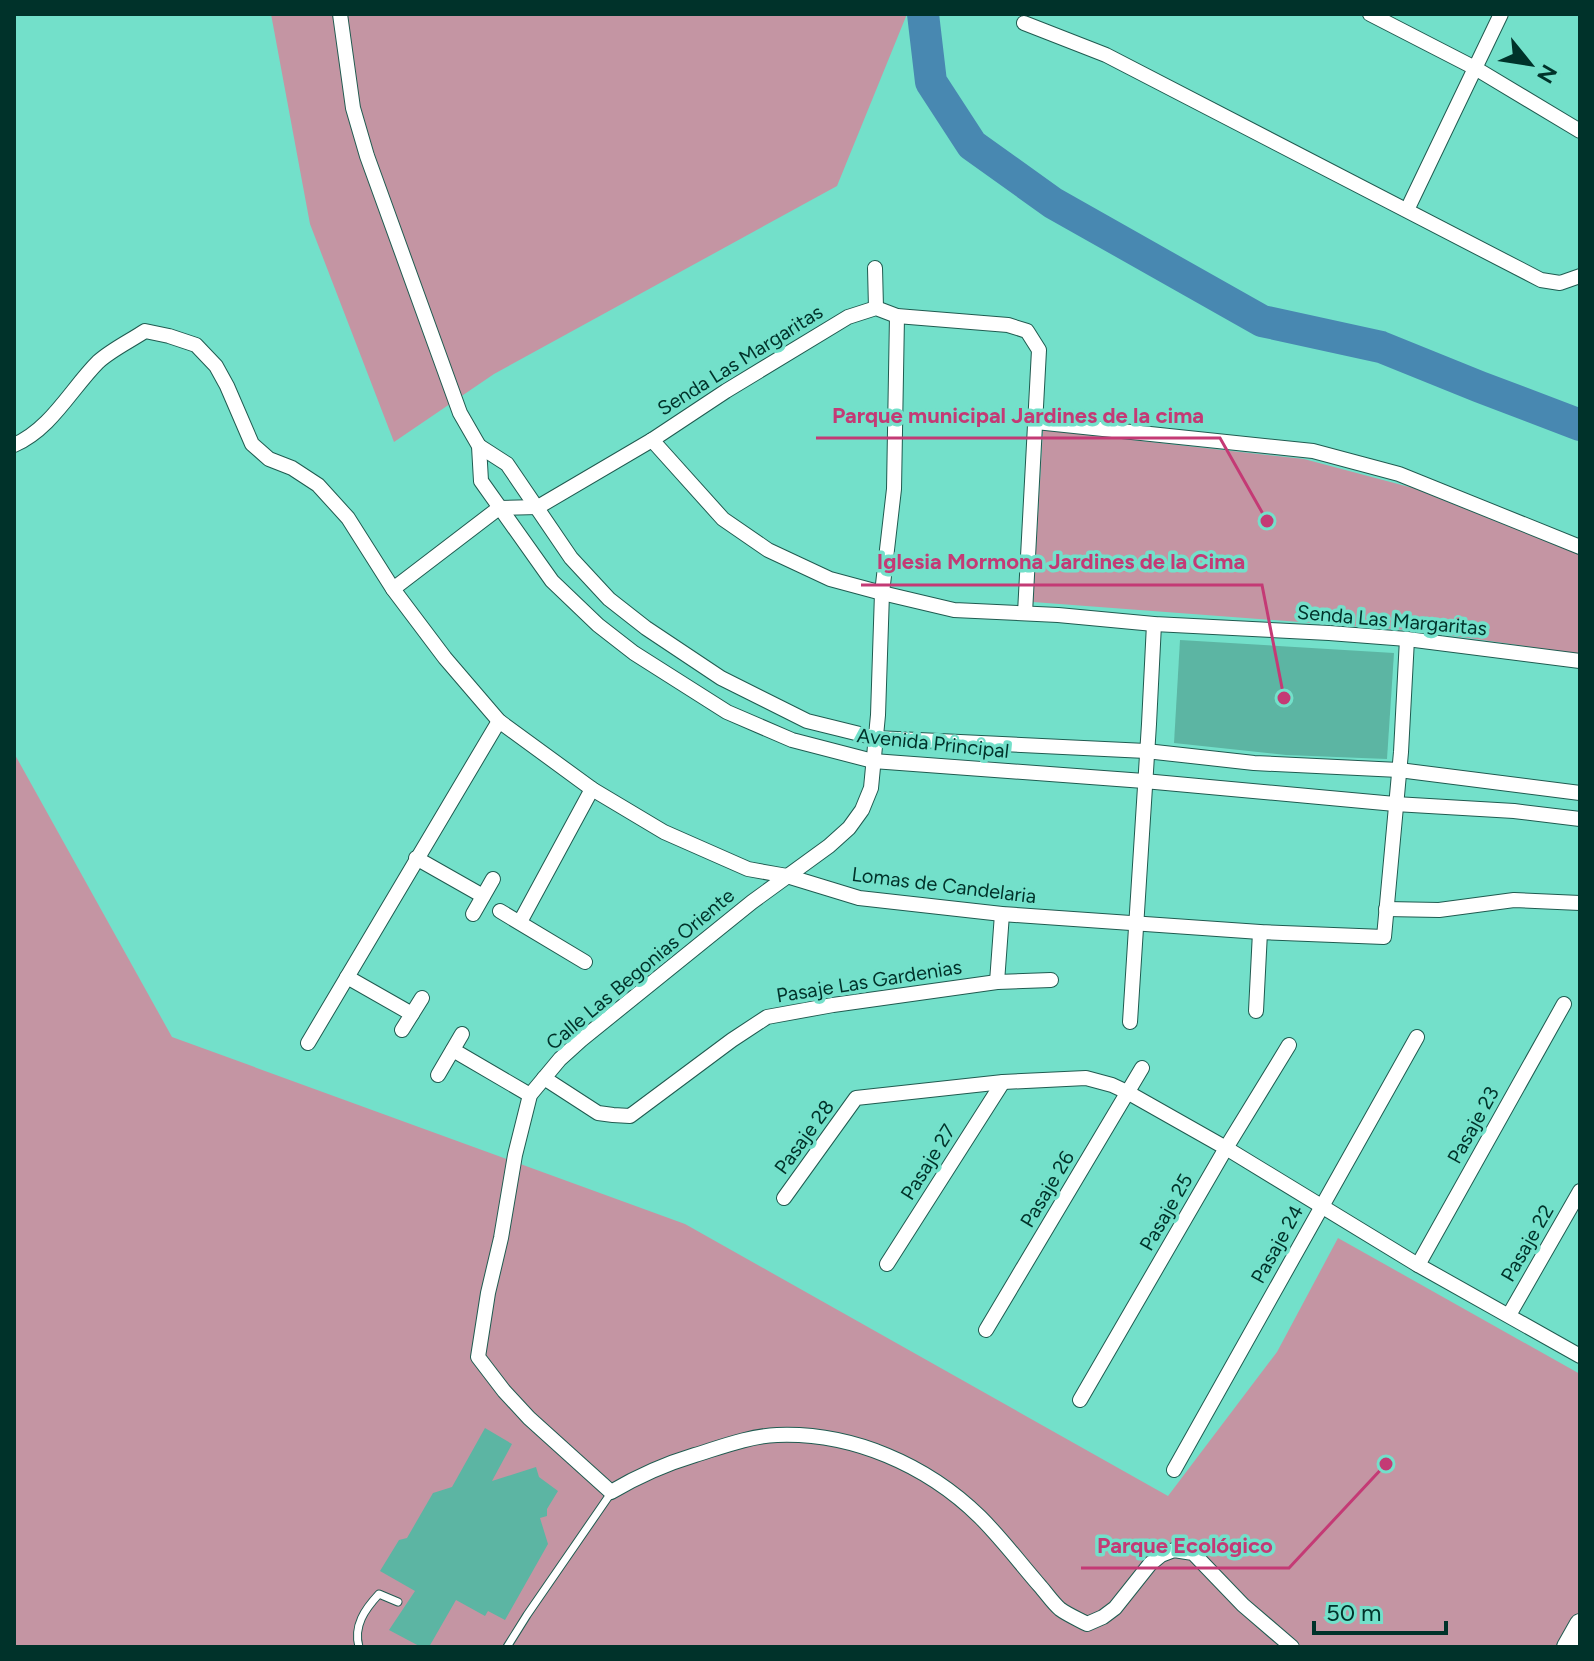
<svg xmlns="http://www.w3.org/2000/svg" width="1594" height="1661" font-family="Figtree,sans-serif">
	<style>
		.green { fill: #c495a3 }
		.lines { fill: none; stroke-linecap: round; stroke-linejoin: round }
		.river { stroke: #4888b1; stroke-width: 32 }
		.building { fill: #5cb5a3 }
		.lane-casing { stroke: #205b50; stroke-width: 9 }
		.street-casing { stroke: #205b50; stroke-width: 16 }
		.secondary-casing { stroke: #205b50; stroke-width: 22 }
		.lane { stroke: #fff; stroke-width: 7 }
		.street { stroke: #fff; stroke-width: 14 }
		.secondary { stroke: #fff; stroke-width: 20 }
		.labels { text-anchor: middle; dominant-baseline: central; stroke-width: 7; stroke-linejoin: round; paint-order: stroke }
		.street-label { font-size: 20px; fill: #00322a; stroke: #73e0ca }
		.leader { fill: none; stroke: #c43a75; stroke-width: 3 }
		.callout-dot { fill: #c43a75; stroke: #73e0ca; stroke-width: 3 }
		.callout-label { font-size: 22px; text-anchor: middle; font-weight: bold; fill: #c43a75; stroke: #73e0ca; stroke-width: 7; stroke-linejoin: round; paint-order: stroke }
	</style>
	<rect width="100%" height="100%" fill="#73e0ca"/>
	<g class="green">
		<path d="M271 14H907L837 186 494 374 394 442 310 224Z"/>
		<path d="M1043 430 1304 459 1413 488 1580 555V654L1420 631 1033 602Z"/>
		<path d="M14 753 172 1037 685 1224 1168 1496 1277 1352 1338 1238 1580 1374V1647H14Z"/>
	</g>
	<g class="lines">
		<path class="river" d="M923 14 931 82 972 145 1053 203 1262 321 1381 347 1480 387 1580 425"/>
	</g>
	<g class="building">
		<path d="M1180 640 1394 653 1387 759 1286 755 1174 743Z"/>
		<path d="M485 1428 512 1444 492 1481 536 1467 539 1477 558 1491 547 1509V1516L540 1518 548 1544 505 1620 488 1611 485 1616 456 1600 429 1647H421L389 1630 415 1591 380 1571 399 1540 407 1538 433 1493 452 1487Z"/>
	</g>
	<g class="lines">
		<defs>
			<g id="lane">
				<path d="M359 1647C353 1626 365 1609 379 1594L398 1602"/>
				<path d="M507 1647 527 1615 611 1493"/>
			</g>
			<g id="street">
				<path d="M340 14 353 108 367 156 460 413 479 446 481 481 552 581 598 625 634 653 727 712 792 740 873 761 1144 781 1395 804 1514 811 1580 819"/>
				<path d="M1370 14 1475 68 1580 131"/>
				<path d="M1024 23 1106 55 1541 280 1560 283 1580 276"/>
				<path d="M1407 210 1501 14"/>
				<path d="M875 268 876 308"/>
				<path d="M897 316 894 489 882 593 878 715 871 788 862 810 849 828 829 846 752 902 581 1040 560 1059 530 1095 515 1155 501 1238 488 1293 478 1357 504 1391 529 1418 611 1492C638 1476 665 1464 695 1455 721 1447 750 1436 777 1435 852 1432 927 1465 980 1517 1002 1539 1020 1563 1040 1586 1047 1594 1053 1603 1060 1609 1068 1615 1078 1619 1087 1624L1103 1617 1115 1608 1150 1564 1161 1555 1174 1550 1193 1553 1243 1605 1292 1647"/>
				<path d="M1036 422 1313 451 1399 474 1580 547"/>
				<path d="M652 440 723 519 768 550 830 579 882 593 954 610 1058 615 1154 624 1329 633 1407 639 1580 661"/>
				<path d="M14 445C51 429 71 389 98 362 111 350 130 341 145 331L169 336 196 345 216 366 227 386 252 444 269 459 292 468 318 485 348 518 393 589 445 658 499 721 592 789 664 832 748 869 787 876 859 898 1002 914 1260 932 1384 937 1401 752 1407 639"/>
				<path d="M479 446 507 464 571 558 609 599 646 628 721 678 807 721 876 738 1146 751 1254 763 1399 770 1580 793"/>
				<path d="M393 589 499 508 538 507 652 440 726 391 848 317 876 308 897 316 1008 325 1027 331 1039 350 1025 613"/>
				<path d="M416 858 483 896"/>
				<path d="M1386 909 1439 910 1514 900 1580 903"/>
				<path d="M500 911 585 962"/>
				<path d="M473 914 493 879"/>
				<path d="M520 922 592 789"/>
				<path d="M347 977 412 1014"/>
				<path d="M997 982 1002 914"/>
				<path d="M1256 1011 1260 932"/>
				<path d="M1130 1022 1149 724 1154 624"/>
				<path d="M402 1030 422 998"/>
				<path d="M308 1043 499 721"/>
				<path d="M453 1050 530 1095"/>
				<path d="M438 1075 462 1034"/>
				<path d="M544 1078 598 1113 613 1115 630 1116 732 1040 767 1017 833 1005 997 982 1051 980"/>
				<path d="M784 1198 856 1098 1003 1082 1086 1078 1112 1085 1127 1092 1226 1148 1418 1265 1580 1356"/>
				<path d="M887 1264 1003 1082"/>
				<path d="M1418 1265 1564 1004"/>
				<path d="M1509 1315 1580 1191"/>
				<path d="M986 1330 1142 1068"/>
				<path d="M1080 1400 1226 1148 1289 1045"/>
				<path d="M1174 1470 1417 1037"/>
			</g>
			<path id="secondary" d="M1567 1647 1580 1624"/>
		</defs>
		<use href="#lane" class="lane-casing"/>
		<use href="#street" class="street-casing"/>
		<use href="#secondary" class="secondary-casing"/>
		<use href="#lane" class="lane"/>
		<use href="#street" class="street"/>
		<use href="#secondary" class="secondary"/>
	</g>
	<g class="labels">
		<g class="street-label">
			<text transform="translate(740 360) rotate(-32)">Senda Las Margaritas</text>
			<text transform="translate(1392 620) rotate(5)">Senda Las Margaritas</text>
			<text transform="translate(933 743) rotate(6)">Avenida Principal</text>
			<text transform="translate(944 885) rotate(7)">Lomas de Candelaria</text>
			<text transform="translate(640 969) rotate(-40)">Calle Las Begonias Oriente</text>
			<text transform="translate(869 981) rotate(-9)">Pasaje Las Gardenias</text>
			<text transform="translate(1473 1125) rotate(-61)">Pasaje 23</text>
			<text transform="translate(804 1137) rotate(-54)">Pasaje 28</text>
			<text transform="translate(928 1162) rotate(-58)">Pasaje 27</text>
			<text transform="translate(1047 1189) rotate(-59)">Pasaje 26</text>
			<text transform="translate(1166 1212) rotate(-60)">Pasaje 25</text>
			<text transform="translate(1527 1243) rotate(-60)">Pasaje 22</text>
			<text transform="translate(1277 1244) rotate(-61)">Pasaje 24</text>
		</g>
	</g>
	<path class="leader" d="M1267 521L1220 438H816M1284 698L1262 585H861M1386 1464L1289 1568H1081"/>
	<g class="callout-dot">
		<circle cx="1267" cy="521" r="8"/>
		<circle cx="1284" cy="698" r="8"/>
		<circle cx="1386" cy="1464" r="8"/>
	</g>
	<g class="callout-label">
		<text x="1018" y="423">Parque municipal Jardines de la cima</text>
		<text x="1061" y="569">Iglesia Mormona Jardines de la Cima</text>
		<text x="1185" y="1553">Parque Ecológico</text>
	</g>
	<rect width="1594" height="1661" fill="none" stroke="#00322a" stroke-width="32"/>
	<g transform="translate(1530 64) rotate(120)" stroke="#73e0ca" stroke-width="6" paint-order="stroke">
	<path d="M0-6L14 30L0 20L-14 30Z" fill="#00322a"/>
	<text y="-12" font-size="22" font-weight="bold" text-anchor="middle" fill="#00322a">N</text>
	</g>
	<path d="M1314 1621v12h132v-12" fill="none" stroke="#00322a" stroke-width="4"/>
	<text x="1326" y="1621" font-size="24" fill="#00322a" stroke="#73e0ca" stroke-width="6" paint-order="stroke">50 m</text>
</svg>
